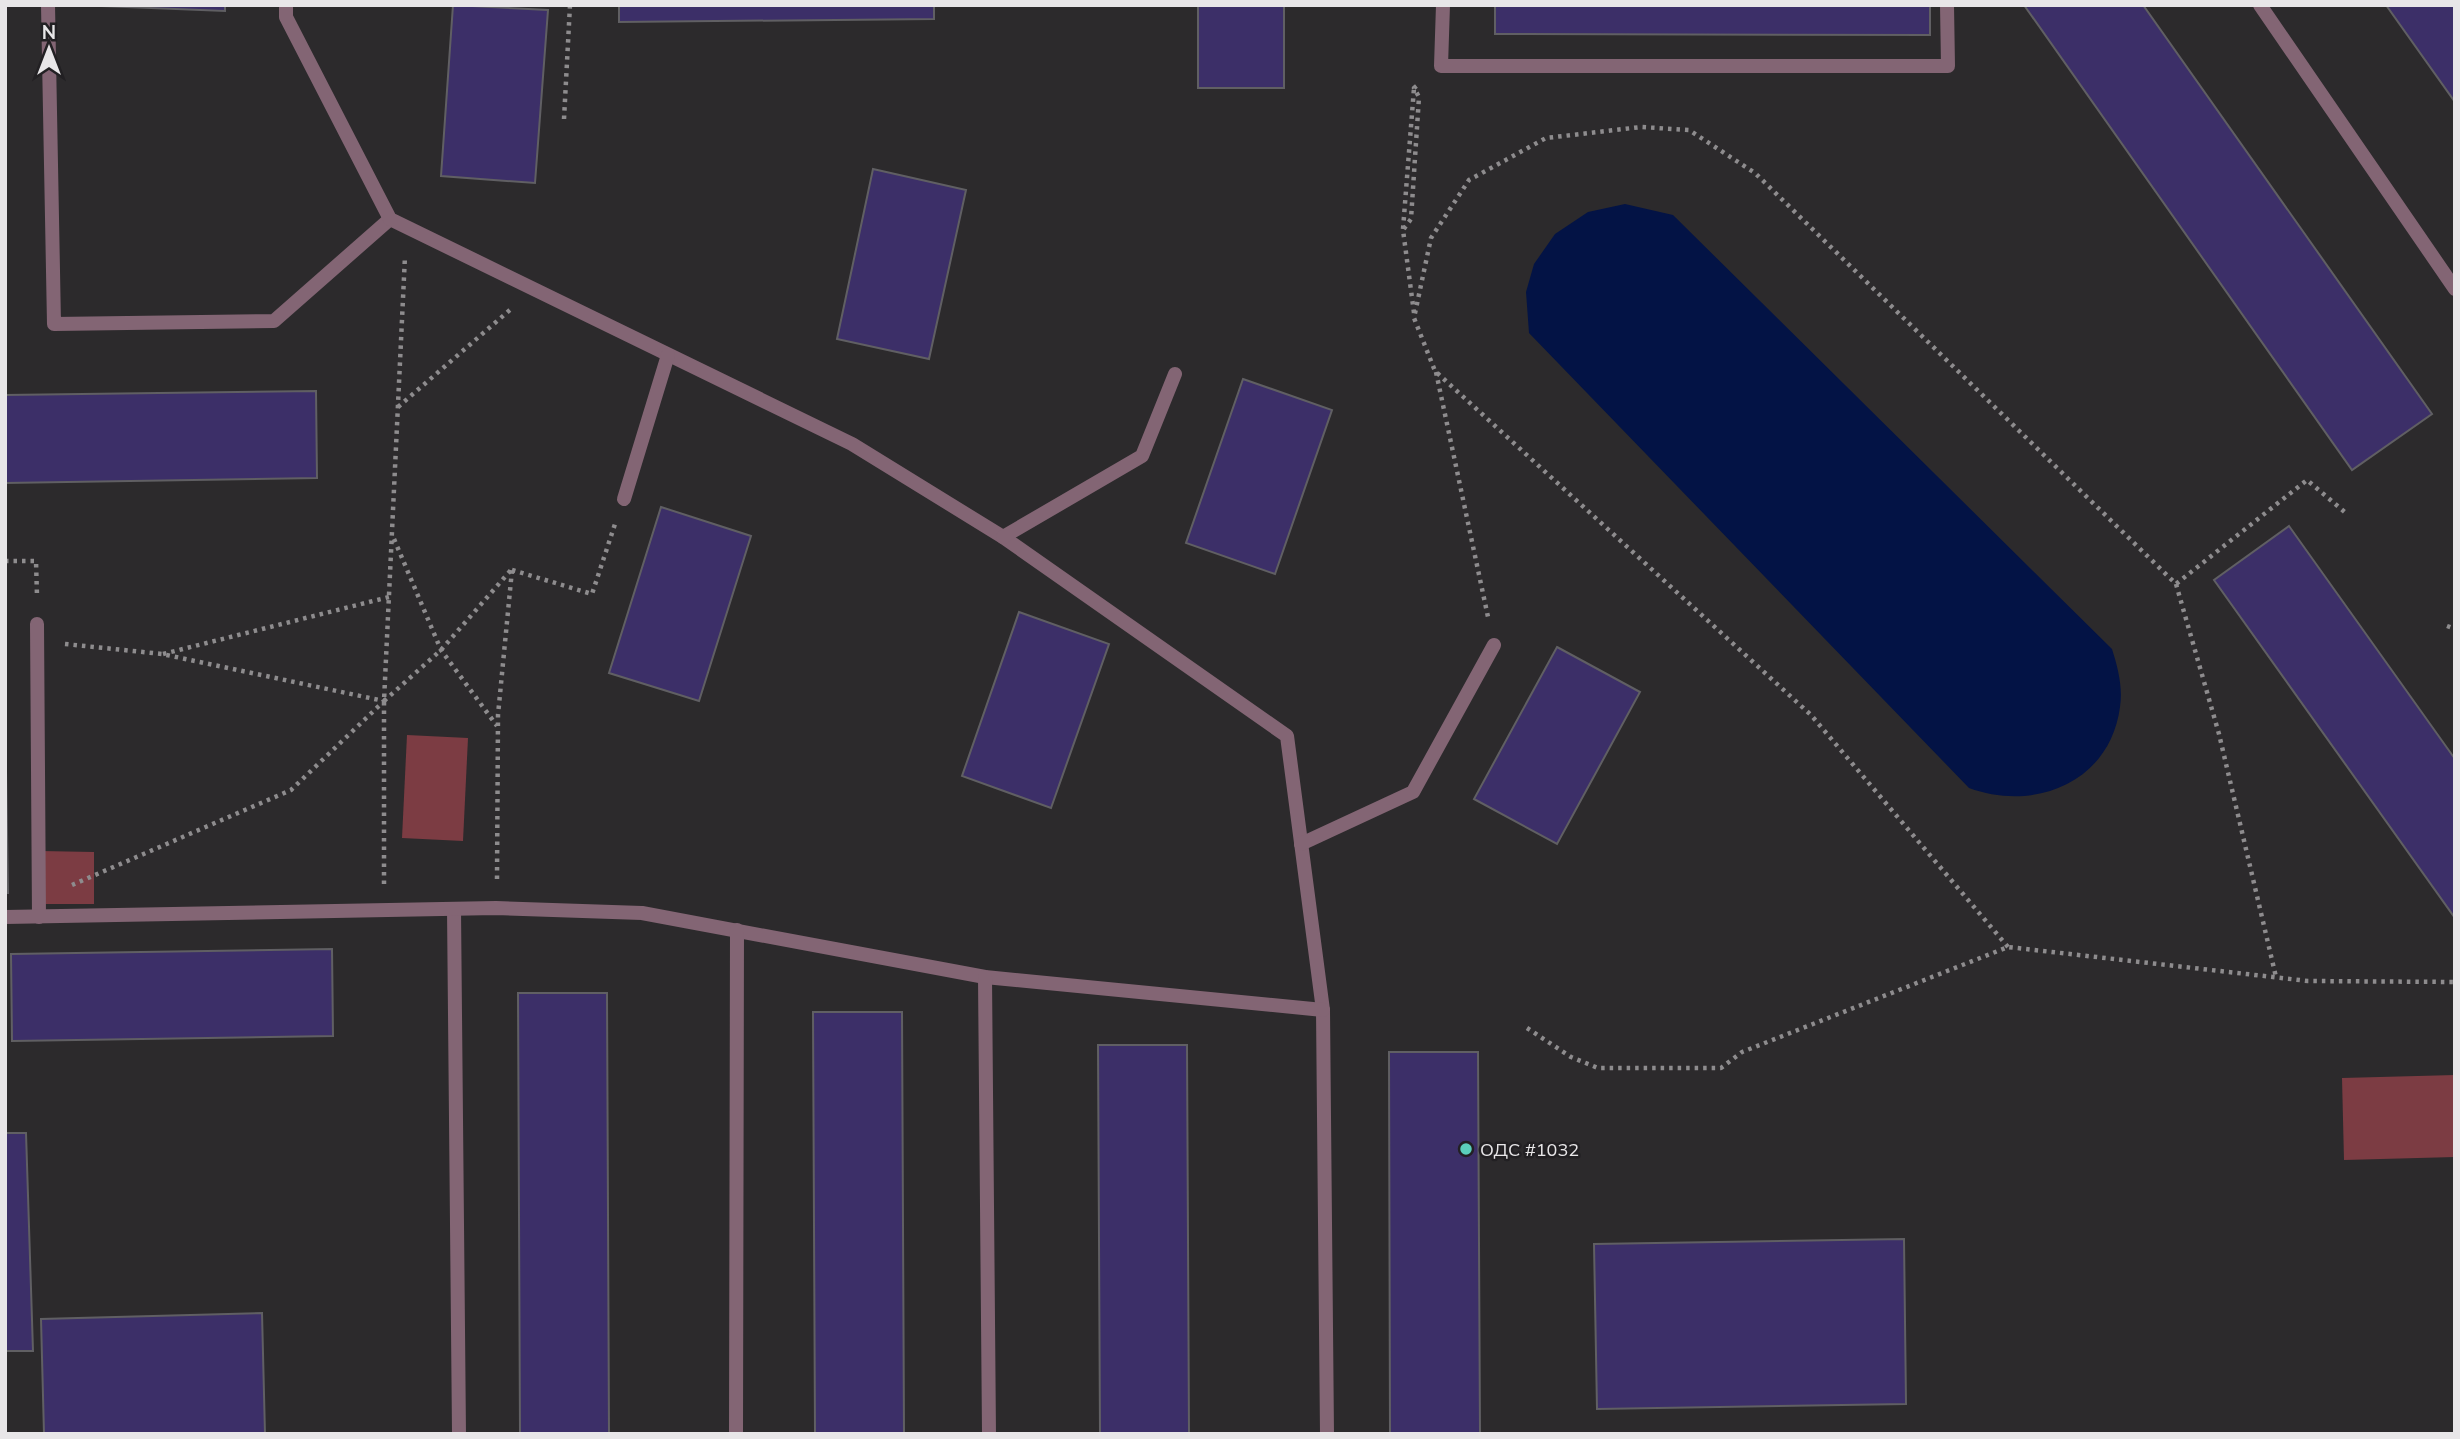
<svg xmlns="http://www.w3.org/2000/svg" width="2460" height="1439" font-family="Mulish,sans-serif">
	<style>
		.green { fill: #7c3c43 }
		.water { fill: #031345 }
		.building { fill: #3c2f68; stroke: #605f63; stroke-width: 2 }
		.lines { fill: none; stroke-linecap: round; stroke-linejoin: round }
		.path { stroke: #8e8c8e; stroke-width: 4.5; stroke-dasharray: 3.5 5; stroke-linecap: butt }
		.service { stroke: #836574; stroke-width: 14 }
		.poi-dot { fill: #5bcebb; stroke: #222023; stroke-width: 2.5 }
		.labels { text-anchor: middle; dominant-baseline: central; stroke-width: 5; stroke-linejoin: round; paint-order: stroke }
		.poi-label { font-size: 18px; fill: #e8e6e8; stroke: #222023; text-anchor: start }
	</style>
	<rect width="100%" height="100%" fill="#2c2a2c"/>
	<g class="green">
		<path d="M407 735 468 738 463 841 402 838Z"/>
		<path d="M40 851 94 852V904H40Z"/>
		<path d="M2455 1075V1157L2344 1160 2342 1078Z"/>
	</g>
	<path class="water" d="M1625 204 1673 215 2112 649C2118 668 2123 687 2120 707 2110 783 2034 812 1969 788L1529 333 1526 292 1534 264 1555 234 1588 212Z"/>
	<g class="building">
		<path d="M76 5H225V11Z"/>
		<path d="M453 5 548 10 535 183 441 176Z"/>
		<path d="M619 5H934V19L619 22Z"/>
		<rect x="1198" y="5" width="86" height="83"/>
		<path d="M1495 5H1930V35L1495 34Z"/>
		<path d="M2024 5H2143L2432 414 2352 470Z"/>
		<path d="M2386 5H2455V102Z"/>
		<path d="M873 169 966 190 929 359 837 339Z"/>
		<path d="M1243 379 1332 410 1275 574 1186 543Z"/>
		<path d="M316 391 317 478 5 483V395Z"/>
		<path d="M661 507 751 536 699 701 609 673Z"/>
		<path d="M2289 526 2455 759V918L2214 580Z"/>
		<path d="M1019 612 1109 644 1051 808 962 776Z"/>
		<path d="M1557 647 1640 692 1557 844 1474 799Z"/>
		<path d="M5 709 8 893H5Z"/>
		<path d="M332 949 333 1036 12 1041 11 954Z"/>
		<path d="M518 993H607L609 1434H520Z"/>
		<path d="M813 1012H902L904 1434H815Z"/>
		<path d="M1098 1045H1187L1189 1434H1100Z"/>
		<path d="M1389 1052H1478L1480 1434H1390Z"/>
		<path d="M5 1133H26L33 1351H5Z"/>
		<path d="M1904 1239 1906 1404 1597 1409 1594 1244Z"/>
		<path d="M262 1313 265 1434H44L41 1319Z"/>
	</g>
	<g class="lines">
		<g class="path">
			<path d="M564 119 570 5"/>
			<path d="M1403 229 1414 88"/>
			<path d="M1414 313 1403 230 1411 219 1419 97 1414 88 1419 84"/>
			<path d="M1436 372 1488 617"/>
			<path d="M398 407 511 309"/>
			<path d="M394 539 441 650 497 726"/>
			<path d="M5 561H36L37 596"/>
			<path d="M512 570 592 594 615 524"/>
			<path d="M2176 584 2219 734 2276 977"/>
			<path d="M2447 626 2455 629"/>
			<path d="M65 644 162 654 384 701 291 790 72 885"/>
			<path d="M163 654 389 597"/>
			<path d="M384 701 441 650 511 570"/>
			<path d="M497 879 498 715 512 570"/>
			<path d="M384 884V701L405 256"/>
			<path d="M2008 947 1811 715 1435 371 1414 318 1431 238 1469 180 1546 138 1641 127 1689 130 1755 173 2176 584 2307 480 2347 514"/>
			<path d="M1527 1028 1571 1057 1598 1068H1721L1742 1052 2008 947 2308 981 2455 982"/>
		</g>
		<g class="service">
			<path d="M48 5 54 324 274 321 390 219"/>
			<path d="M286 5V17L390 219 852 444 1003 537 1287 736 1323 1010 1327 1434"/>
			<path d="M1443 5 1441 66H1948L1947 5"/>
			<path d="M2260 5 2455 289"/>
			<path d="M624 499 668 355"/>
			<path d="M1003 537 1142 456 1175 374"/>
			<path d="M37 624 39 917"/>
			<path d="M1301 844 1413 792 1494 645"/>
			<path d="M454 909 459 1434"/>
			<path d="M5 917 496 908 642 913 985 977 1323 1010"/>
			<path d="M985 977 989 1434"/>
			<path d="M736 1434 737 930"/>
		</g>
	</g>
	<circle class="poi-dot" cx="1466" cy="1149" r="7"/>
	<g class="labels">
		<g class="poi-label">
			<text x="1480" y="1149">ОДС #1032</text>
		</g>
	</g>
	<rect width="2460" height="1439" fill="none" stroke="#e8e6e8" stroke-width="14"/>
	<g transform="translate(49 49)" stroke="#222023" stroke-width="5" paint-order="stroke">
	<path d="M0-5L12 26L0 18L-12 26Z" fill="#e8e6e8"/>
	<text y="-10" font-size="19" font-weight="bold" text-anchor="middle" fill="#e8e6e8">N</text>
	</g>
</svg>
